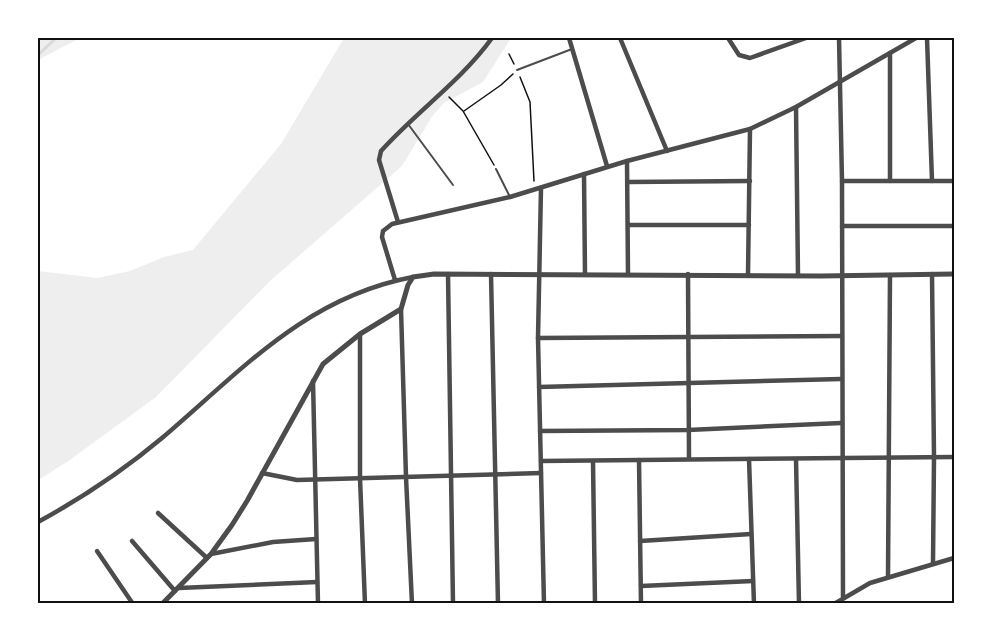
<svg xmlns="http://www.w3.org/2000/svg" width="992" height="641" font-family="'Public Sans',sans-serif">
	<style>
		.green { fill: #eee }
		.lines { fill: none; stroke-linecap: round; stroke-linejoin: round }
		.stream { stroke: #d9d9d9; stroke-width: 3 }
		.path { stroke: #111; stroke-width: 1.5 }
		.service { stroke: #4c4c4c; stroke-width: 2 }
		.minor { stroke: #4c4c4c; stroke-width: 4.5 }
		.tertiary { stroke: #4c4c4c; stroke-width: 5 }
		.neatline { fill: none; stroke: #111; stroke-width: 2 }
	</style>
	<rect width="100%" height="100%" fill="#fff"/>
	<g class="green">
		<path d="M38 38H80L38 60Z"/>
		<path d="M344 38H511L483 82 444 103 433 115 402 166 270 281 156 397 67 462 38 480V271L97 278 130 271 164 257 193 250 281 144Z"/>
	</g>
	<g class="lines">
		<path class="stream" d="M38 55 56 38"/>
		<g class="path">
			<path d="M509 54 514 64"/>
			<path d="M520 77 530 102 534 181"/>
			<path d="M449 97 463 111 494 165"/>
			<path d="M464 111 501 85 513 74"/>
		</g>
		<g class="service">
			<path d="M517 70 572 49"/>
			<path d="M408 124 453 185"/>
			<path d="M496 169 510 197"/>
		</g>
		<g class="minor">
			<path d="M569 38 607 166"/>
			<path d="M620 38 667 151"/>
			<path d="M728 38 739 55 750 58 806 38"/>
			<path d="M839 38 842 181 843 597"/>
			<path d="M927 38 932 181"/>
			<path d="M890 53V181"/>
			<path d="M796 107 798 276"/>
			<path d="M627 161 628 274"/>
			<path d="M584 174 585 274"/>
			<path d="M842 181H954"/>
			<path d="M628 182 750 181"/>
			<path d="M541 188 538 338 544 604"/>
			<path d="M398 222 379 160 381 151C416 112 461 81 492 38"/>
			<path d="M628 225H749"/>
			<path d="M842 226H954"/>
			<path d="M448 274 453 604"/>
			<path d="M491 274 498 604"/>
			<path d="M688 274 689 459"/>
			<path d="M932 274 934 457 933 563"/>
			<path d="M748 275 750 129"/>
			<path d="M395 280 382 237 383 231 392 224 510 197 627 161 750 129 796 107 916 38"/>
			<path d="M401 309 406 477 412 604"/>
			<path d="M360 334V478L365 604"/>
			<path d="M538 338 842 336"/>
			<path d="M313 381 318 604"/>
			<path d="M539 387 841 379"/>
			<path d="M540 431 688 430 841 423"/>
			<path d="M749 459 754 604"/>
			<path d="M796 459 799 604"/>
			<path d="M639 460 641 604"/>
			<path d="M541 461C679 460 817 459 954 457"/>
			<path d="M593 461 595 604"/>
			<path d="M262 473 297 480 541 473"/>
			<path d="M158 513 207 558"/>
			<path d="M38 522C82 498 124 470 162 438 242 370 306 297 413 277"/>
			<path d="M132 541 175 591"/>
			<path d="M640 541 751 534"/>
			<path d="M97 551 133 604"/>
			<path d="M211 554 273 542 316 539"/>
			<path d="M888 576 890 275"/>
			<path d="M641 586 753 581"/>
			<path d="M179 588 317 582"/>
			<path d="M834 604 870 583 954 558"/>
		</g>
		<path class="tertiary" d="M162 604 211 554 232 525 247 501 323 364 360 334 401 309 408 285 413 277 434 274 821 276 954 274"/>
	</g>
	<rect width="992" height="641" fill="none" stroke="#ffffff" stroke-width="78"/>
	<rect x="39" y="39" width="914" height="563" class="neatline"/>
</svg>
